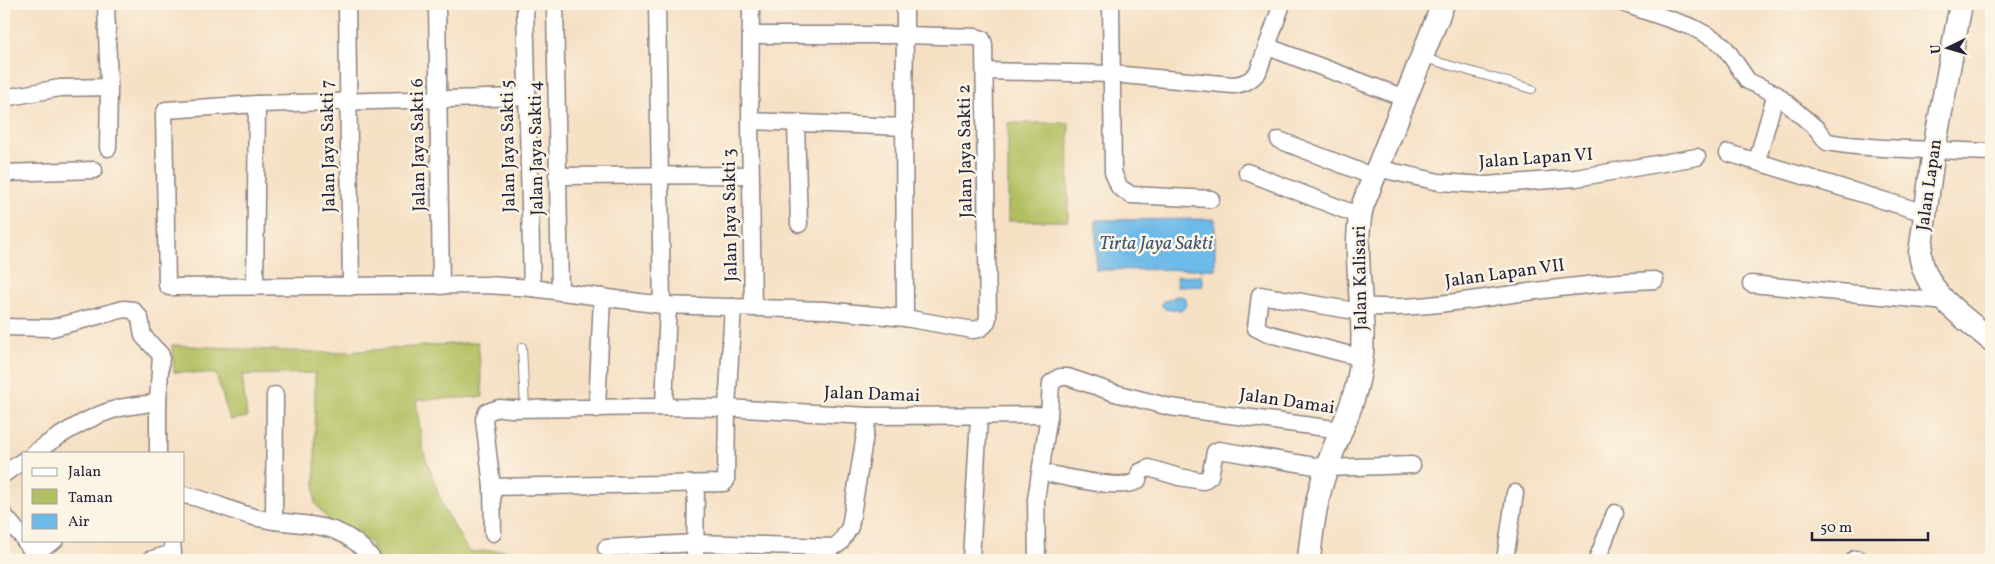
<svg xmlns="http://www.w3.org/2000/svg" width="1995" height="564" font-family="Vollkorn,serif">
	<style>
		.green { fill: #b2bf61; stroke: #6a704e }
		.water { fill: #6db9e7; stroke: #486e91 }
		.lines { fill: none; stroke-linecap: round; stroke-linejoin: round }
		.lane-casing { stroke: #8c8180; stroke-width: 10 }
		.street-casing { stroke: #8c8180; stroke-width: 19 }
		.secondary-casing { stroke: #8c8180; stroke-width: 25 }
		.lane { stroke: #fff; stroke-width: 8 }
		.street { stroke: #fff; stroke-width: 16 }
		.secondary { stroke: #fff; stroke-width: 22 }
		.labels { text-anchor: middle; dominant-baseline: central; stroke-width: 5; stroke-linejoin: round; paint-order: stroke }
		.street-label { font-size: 18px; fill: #22223b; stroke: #fcf5e5 }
		.water-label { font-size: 19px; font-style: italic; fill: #3c5777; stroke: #fcf5e5 }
	</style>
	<rect width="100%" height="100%" fill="#fcf5e5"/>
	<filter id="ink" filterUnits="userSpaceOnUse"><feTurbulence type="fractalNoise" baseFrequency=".02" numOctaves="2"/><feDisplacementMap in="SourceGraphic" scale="10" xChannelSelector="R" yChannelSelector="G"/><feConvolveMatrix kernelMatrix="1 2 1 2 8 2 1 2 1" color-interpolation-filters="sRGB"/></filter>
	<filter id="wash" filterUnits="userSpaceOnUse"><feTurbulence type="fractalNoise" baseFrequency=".0096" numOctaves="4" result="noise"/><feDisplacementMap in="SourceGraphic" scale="20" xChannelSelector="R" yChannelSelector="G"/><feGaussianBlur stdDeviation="1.12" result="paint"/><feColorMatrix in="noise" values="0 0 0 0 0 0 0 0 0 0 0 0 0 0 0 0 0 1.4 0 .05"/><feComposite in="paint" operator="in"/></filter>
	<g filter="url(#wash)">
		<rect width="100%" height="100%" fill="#f5e0c4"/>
		<g class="green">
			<path d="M1008 123H1069L1068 221H1008Z"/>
			<path d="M478 342 483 397 416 400 423 450 444 509 469 552 505 550 509 560H376L371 543 333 526 315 503V373L242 375 247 417 230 420 216 374 174 372 172 345 332 353Z"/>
		</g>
		<g class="water">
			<path d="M1215 219V269L1096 270V220Z"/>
			<path d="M1177 276H1202L1203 286 1177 287Z"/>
			<path d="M1176 296 1185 297 1186 305 1180 311 1165 309 1161 305 1163 301 1169 300Z"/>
		</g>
	</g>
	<g filter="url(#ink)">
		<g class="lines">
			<defs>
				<g id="lane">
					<path d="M1424 58 1532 89"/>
					<path d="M522 347 525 409"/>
				</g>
				<g id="street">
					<path d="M347 4 351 287"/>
					<path d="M437 4 441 286"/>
					<path d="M525 4 532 288"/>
					<path d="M555 4 560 292"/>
					<path d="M657 4 662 305"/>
					<path d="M751 4 750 121 753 308"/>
					<path d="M1111 4 1113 172 1119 187 1131 195 1211 199"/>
					<path d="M1625 4 1692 27 1718 41 1726 49 1748 81 1776 94 1817 129 1827 142C1882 151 1936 149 1991 152"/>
					<path d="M751 35H905L904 105 905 318"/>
					<path d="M1268 47 1407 99"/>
					<path d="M985 71 1112 74 1233 85C1244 84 1250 81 1258 72L1282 4"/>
					<path d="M528 97 257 104 166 110 164 114 167 285 169 287 488 285 532 288 662 305 825 310 905 318 973 330C981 329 986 326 988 318L984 44 982 39 976 37 905 35V4"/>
					<path d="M4 98 60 88 109 87 106 4"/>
					<path d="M750 121 905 127"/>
					<path d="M796 123 799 224"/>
					<path d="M1279 140 1374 177"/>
					<path d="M108 148 109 87"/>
					<path d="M1728 153 1925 213"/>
					<path d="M1757 161 1774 100"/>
					<path d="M1377 168 1439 182 1486 185 1576 178 1697 157"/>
					<path d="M1247 172 1360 216"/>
					<path d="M4 173 94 170"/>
					<path d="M557 176 750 175"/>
					<path d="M1751 284 1947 302"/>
					<path d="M255 286 257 104"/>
					<path d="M1360 306C1404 310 1449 303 1492 297 1547 289 1600 282 1655 280"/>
					<path d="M1361 312 1260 295 1256 328 1266 333 1362 358"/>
					<path d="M4 327 52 328 124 309 133 310 140 318 143 336 161 355 158 402V453"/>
					<path d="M664 407 668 305"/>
					<path d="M597 409 602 297"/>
					<path d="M34 453C58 436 87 417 116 409 129 405 144 405 158 402"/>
					<path d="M1041 472C1059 476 1126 492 1138 480L1140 472 1149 468 1179 477 1203 481 1210 476 1215 452 1219 450 1327 468 1412 465"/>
					<path d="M4 474 24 460"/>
					<path d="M492 487 724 483 726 481 727 408 733 307"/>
					<path d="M184 495C208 499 230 511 254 517 301 529 338 515 373 560"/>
					<path d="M4 515 24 539"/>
					<path d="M274 521 275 395"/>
					<path d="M493 533 492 487 484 419 487 412 499 408 512 409 664 407 727 408 868 416 1049 415 1051 383 1060 377H1068L1115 393 1170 407 1341 430"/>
					<path d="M24 540 39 560"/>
					<path d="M606 548 696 543 833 547 840 543 850 527 868 416"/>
					<path d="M34 553 55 540"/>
					<path d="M1855 559 1861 560"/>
					<path d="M149 560 173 553 172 540"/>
					<path d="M695 560 696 484"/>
					<path d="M971 560 979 417"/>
					<path d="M1037 560 1036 499 1049 415"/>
					<path d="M1505 560 1515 493"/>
					<path d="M1597 560 1615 513"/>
				</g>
				<g id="secondary">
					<path d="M1961 4 1934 149 1920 253C1924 293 1963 316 1991 340"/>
					<path d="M1309 560C1312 528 1316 498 1327 467 1338 435 1355 404 1360 370 1369 316 1350 261 1362 207L1443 4"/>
				</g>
			</defs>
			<use href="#lane" class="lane-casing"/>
			<use href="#street" class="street-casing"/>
			<use href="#secondary" class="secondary-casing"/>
			<use href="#lane" class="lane"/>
			<use href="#street" class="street"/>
			<use href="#secondary" class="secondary"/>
		</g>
	</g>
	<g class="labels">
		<g class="street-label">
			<text transform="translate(419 145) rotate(-91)">Jalan Jaya Sakti 6</text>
			<text transform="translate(329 146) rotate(-91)">Jalan Jaya Sakti 7</text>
			<text transform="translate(509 146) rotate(-91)">Jalan Jaya Sakti 5</text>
			<text transform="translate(537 148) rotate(-91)">Jalan Jaya Sakti 4</text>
			<text transform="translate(966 151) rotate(-91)">Jalan Jaya Sakti 2</text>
			<text transform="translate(1536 159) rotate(-4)">Jalan Lapan VI</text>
			<text transform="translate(1930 185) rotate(-82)">Jalan Lapan</text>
			<text transform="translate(731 215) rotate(-91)">Jalan Jaya Sakti 3</text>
			<text transform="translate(1505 274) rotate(-8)">Jalan Lapan VII</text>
			<text transform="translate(1361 278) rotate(-91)">Jalan Kalisari</text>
			<text transform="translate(872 395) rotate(2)">Jalan Damai</text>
			<text transform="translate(1287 402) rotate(8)">Jalan Damai</text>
		</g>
		<g class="water-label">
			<text x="1156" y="244">Tirta Jaya Sakti</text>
		</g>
	</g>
	<rect width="1995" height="564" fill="none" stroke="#fcf5e5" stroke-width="20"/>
	<rect x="22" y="452" width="162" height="90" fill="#fcf5e5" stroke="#a5a1a1"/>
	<rect x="32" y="468" width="25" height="8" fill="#ffffff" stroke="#a5a1a1"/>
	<text x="68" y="476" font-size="15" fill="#22223b">Jalan</text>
	<rect x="32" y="489" width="25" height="15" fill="#b2bf61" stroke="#a5a1a1"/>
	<text x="68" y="502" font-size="15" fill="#22223b">Taman</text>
	<rect x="32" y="514" width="25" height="15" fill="#6db9e7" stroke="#a5a1a1"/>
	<text x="68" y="526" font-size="15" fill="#22223b">Air</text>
	<g transform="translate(1948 48) rotate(265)" stroke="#fcf5e5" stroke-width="4" paint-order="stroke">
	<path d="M0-4L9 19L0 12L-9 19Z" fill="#22223b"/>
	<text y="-8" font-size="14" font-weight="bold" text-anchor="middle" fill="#22223b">U</text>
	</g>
	<path d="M1812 532v8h116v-8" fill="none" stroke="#22223b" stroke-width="2.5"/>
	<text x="1820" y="532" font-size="15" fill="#22223b" stroke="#fcf5e5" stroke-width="4" paint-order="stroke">50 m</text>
</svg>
